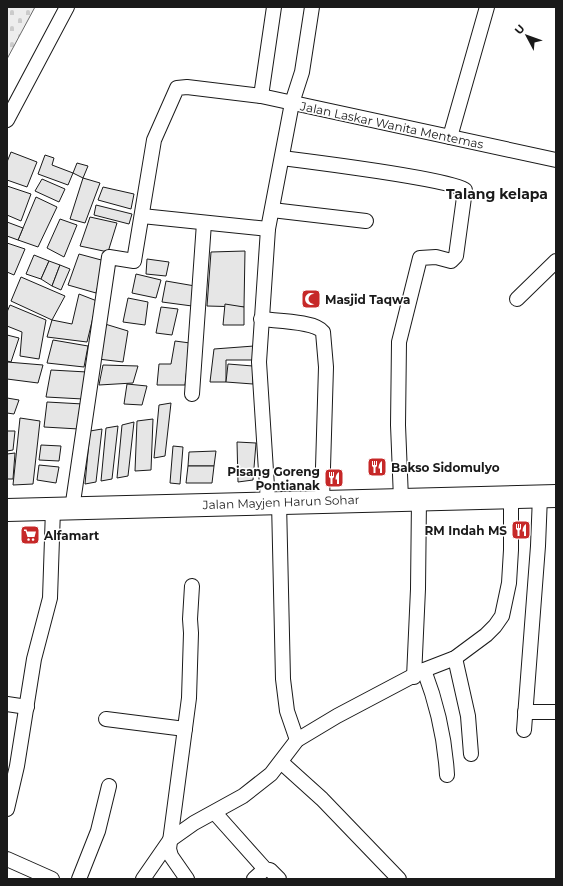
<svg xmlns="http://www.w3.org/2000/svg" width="563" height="886" font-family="Montserrat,sans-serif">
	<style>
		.cemetery { fill: url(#cemetery-stones); stroke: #6a6a6a }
		.building { fill: #e6e6e6; stroke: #1a1a1a }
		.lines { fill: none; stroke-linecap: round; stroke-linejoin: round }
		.street-casing { stroke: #1a1a1a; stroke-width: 16 }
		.primary-casing { stroke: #1a1a1a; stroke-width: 24 }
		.street { stroke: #fff; stroke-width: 14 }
		.primary { stroke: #fff; stroke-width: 22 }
		.labels { text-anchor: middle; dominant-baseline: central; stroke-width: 3; stroke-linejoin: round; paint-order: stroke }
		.street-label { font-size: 12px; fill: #1a1a1a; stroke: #fff }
		.poi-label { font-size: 12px; font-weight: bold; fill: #1a1a1a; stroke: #fff; text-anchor: start }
		.quarter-label { font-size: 14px; font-weight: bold; fill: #1a1a1a; stroke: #fff }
	</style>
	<defs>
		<pattern id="cemetery-stones" width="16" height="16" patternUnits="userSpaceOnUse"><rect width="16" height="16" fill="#ededed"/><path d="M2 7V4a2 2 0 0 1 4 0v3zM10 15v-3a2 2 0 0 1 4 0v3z" fill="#cbcbcb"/></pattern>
	</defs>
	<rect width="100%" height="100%" fill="#fff"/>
	<path class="cemetery" d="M7 7H35L7 59Z"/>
	<g class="building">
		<path d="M11 152 37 162 27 187 7 180V162Z"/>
		<path d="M45 155 54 158 52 165 73 173 68 185 38 174Z"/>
		<path d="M77 163 88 166 83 178 73 173Z"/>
		<path d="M83 178 100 183 85 223 70 219Z"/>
		<path d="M42 179 65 189 59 202 35 191Z"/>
		<path d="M7 186 31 194 21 221 7 215Z"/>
		<path d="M103 187 134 194 131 209 98 200Z"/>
		<path d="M36 197 57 207 38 247 18 240Z"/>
		<path d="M96 205 132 214 129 224 94 215Z"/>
		<path d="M90 217 117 223 108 252 80 246Z"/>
		<path d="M60 219 77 225 64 257 47 248Z"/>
		<path d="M7 222 23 228 18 240 7 236Z"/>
		<path d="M7 243 25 249 14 275 7 272Z"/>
		<path d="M245 251 244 307 207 306 211 252Z"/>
		<path d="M79 254 105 261 96 293 68 285Z"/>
		<path d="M34 255 49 261 41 279 26 274Z"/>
		<path d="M147 259 169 262 166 276 146 274Z"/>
		<path d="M49 261 60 265 52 286 41 279Z"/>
		<path d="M60 265 70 269 61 290 52 286Z"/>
		<path d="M136 274 161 280 156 298 132 293Z"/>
		<path d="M21 277 65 296 52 320 11 301Z"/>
		<path d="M166 281 195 286 192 306 162 302Z"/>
		<path d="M79 294 97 301 87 342 47 337 52 320 72 324Z"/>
		<path d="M128 298 148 302 145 325 123 322Z"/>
		<path d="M225 304 244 307V325H223Z"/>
		<path d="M10 305 46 320 39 359 20 356 22 332 7 326V312Z"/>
		<path d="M161 307 178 309 172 335 156 333Z"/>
		<path d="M105 324 128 331 123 362 98 359Z"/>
		<path d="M7 335 19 338 11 362 7 361Z"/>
		<path d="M53 340 88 346 84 367 47 363Z"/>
		<path d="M175 341 190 343 185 385H157L159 364H171Z"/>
		<path d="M254 346V360H226V382H210L214 349Z"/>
		<path d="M7 362 43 365 38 383 7 379Z"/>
		<path d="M228 364 253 366V384L226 382Z"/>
		<path d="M103 365 138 366 133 383 99 385Z"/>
		<path d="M51 370 87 372 83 399 46 397Z"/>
		<path d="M127 384 147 386 142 405 124 404Z"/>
		<path d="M7 398 19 400 14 414 7 413Z"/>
		<path d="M47 402 83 404 79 429 44 427Z"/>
		<path d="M171 403 165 456 154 458 159 405Z"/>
		<path d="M20 418 40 421 33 484 13 485Z"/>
		<path d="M153 419 151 470 135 471 137 421Z"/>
		<path d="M134 422 128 476 117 478 122 425Z"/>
		<path d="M118 426 112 479 101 481 106 428Z"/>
		<path d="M102 429 96 482 85 484 90 431Z"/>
		<path d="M7 431H15L13 450 7 451Z"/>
		<path d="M237 442 256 443 253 480 238 482Z"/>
		<path d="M41 445 61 446 59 461 39 460Z"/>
		<path d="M173 446 183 447 180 484 170 483Z"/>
		<path d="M216 451 214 466H188L189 452Z"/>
		<path d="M15 453 13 479H7V454Z"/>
		<path d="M39 465 59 467 56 483 37 480Z"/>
		<path d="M188 466H214L212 483H186Z"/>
	</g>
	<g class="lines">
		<defs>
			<g id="street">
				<path d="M274 7 261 96 556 160"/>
				<path d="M7 120 67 7"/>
				<path d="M450 137 487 7"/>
				<path d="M282 158C306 161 456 180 465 190L456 256 451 261 436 257 420 258 399 342 398 425 401 499"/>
				<path d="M272 210 366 221"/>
				<path d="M142 216 268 229"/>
				<path d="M517 299 556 261"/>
				<path d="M261 319C276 321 315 321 323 332L326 367 322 501"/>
				<path d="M192 394 204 223"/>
				<path d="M268 502 259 362 268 229 292 103 302 72 312 7"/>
				<path d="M279 502 283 679 287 711 297 740"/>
				<path d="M72 509 109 257 134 261 154 140 177 88 187 87 261 96"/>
				<path d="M455 658 468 716 471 754"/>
				<path d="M424 670C437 704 445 739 447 775"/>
				<path d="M414 677 418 589 419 499"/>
				<path d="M7 704 27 707"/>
				<path d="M525 712H556"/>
				<path d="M106 719 185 729"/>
				<path d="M524 730 538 546 540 496"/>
				<path d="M281 762 322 799 399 879"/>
				<path d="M7 809 17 766 34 659 50 598 53 509"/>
				<path d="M215 813 265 869 270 870 279 879"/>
				<path d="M7 859 52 879"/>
				<path d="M79 879 98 831 109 786"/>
				<path d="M143 879 170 840 194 823 243 796 271 774 297 740 337 716 424 670 455 658 486 635 495 626 502 616 509 583 511 550V496"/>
				<path d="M187 879 171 856 169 849 189 698 191 633 190 619 192 586"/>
				<path d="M254 879 265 869"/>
			</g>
			<path id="primary" d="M7 510 556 496"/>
		</defs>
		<use href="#street" class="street-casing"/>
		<use href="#primary" class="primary-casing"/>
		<use href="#street" class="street"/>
		<use href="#primary" class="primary"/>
	</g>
	<defs>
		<symbol id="mosque-square" viewBox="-11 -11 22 22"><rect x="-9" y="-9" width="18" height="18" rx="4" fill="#c62828" stroke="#fff"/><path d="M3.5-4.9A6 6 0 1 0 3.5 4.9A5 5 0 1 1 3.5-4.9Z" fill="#fff"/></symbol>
		<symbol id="restaurant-square" viewBox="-11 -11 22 22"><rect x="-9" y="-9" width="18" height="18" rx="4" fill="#c62828" stroke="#fff"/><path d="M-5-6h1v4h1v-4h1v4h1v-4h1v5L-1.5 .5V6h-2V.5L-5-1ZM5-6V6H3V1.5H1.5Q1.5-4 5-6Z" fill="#fff"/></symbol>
		<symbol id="supermarket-square" viewBox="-11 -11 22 22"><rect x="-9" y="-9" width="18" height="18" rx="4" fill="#c62828" stroke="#fff"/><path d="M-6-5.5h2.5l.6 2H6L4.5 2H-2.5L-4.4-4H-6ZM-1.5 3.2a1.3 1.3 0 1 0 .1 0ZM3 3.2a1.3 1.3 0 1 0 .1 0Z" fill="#fff"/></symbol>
	</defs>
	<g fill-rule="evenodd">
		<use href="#mosque-square" x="300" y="288" width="22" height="22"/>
		<use href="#restaurant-square" x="366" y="456" width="22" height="22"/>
		<use href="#restaurant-square" x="323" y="467" width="22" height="22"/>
		<use href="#restaurant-square" x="510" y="519" width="22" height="22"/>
		<use href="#supermarket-square" x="19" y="524" width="22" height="22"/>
	</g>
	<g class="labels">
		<g class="street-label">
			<text transform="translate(392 125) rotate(12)">Jalan Laskar Wanita Mentemas</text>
			<text transform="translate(281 502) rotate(-2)">Jalan Mayjen Harun Sohar</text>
		</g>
		<g class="poi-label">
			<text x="325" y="299">Masjid Taqwa</text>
			<text x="391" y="467">Bakso Sidomulyo</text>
			<text x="320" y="471" text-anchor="end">Pisang Goreng<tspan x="320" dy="14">Pontianak</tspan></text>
			<text x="507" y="530" text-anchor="end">RM Indah MS</text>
			<text x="44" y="535">Alfamart</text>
		</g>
		<g class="quarter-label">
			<text x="497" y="194">Talang kelapa</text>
		</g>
	</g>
	<rect width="563" height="886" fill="none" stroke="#1a1a1a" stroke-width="16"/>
	<g transform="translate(527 36) rotate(311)" stroke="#ffffff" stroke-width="3" paint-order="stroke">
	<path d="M0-3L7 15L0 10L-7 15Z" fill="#1a1a1a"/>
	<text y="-6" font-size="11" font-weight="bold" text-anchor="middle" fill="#1a1a1a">U</text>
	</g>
</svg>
